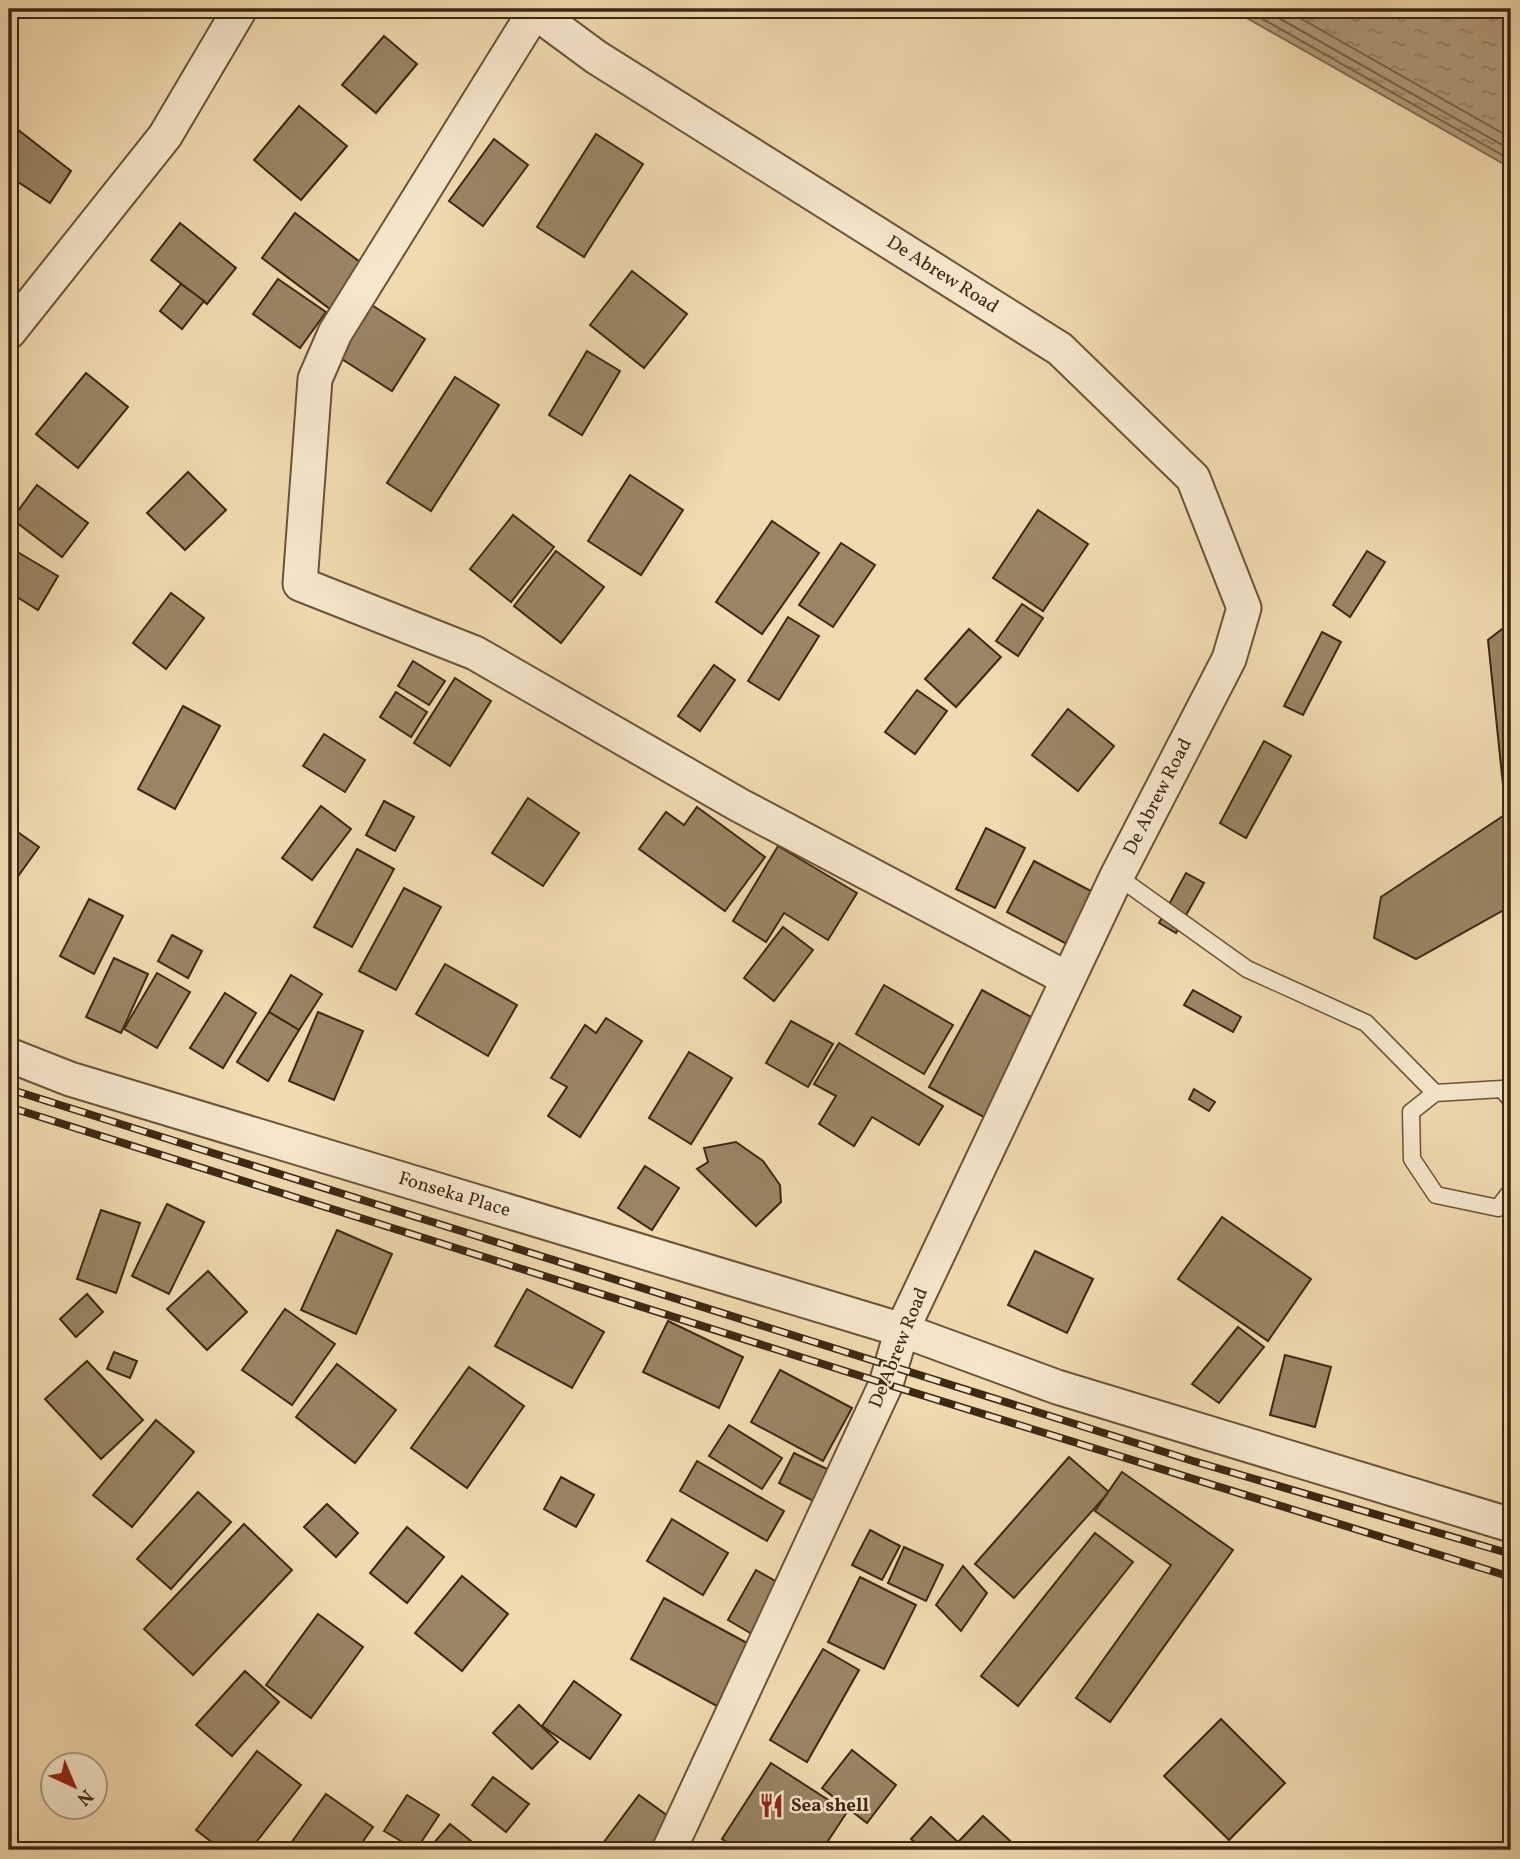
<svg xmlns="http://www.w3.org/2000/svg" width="1520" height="1859" font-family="Vollkorn,serif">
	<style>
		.water { fill: url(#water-ripples); stroke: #836e51; stroke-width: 2 }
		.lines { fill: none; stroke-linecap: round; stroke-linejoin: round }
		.shore { stroke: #786247; stroke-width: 2 }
		.building { fill: #9a8565; stroke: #3c2813; stroke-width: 2 }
		.service-casing { stroke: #69543a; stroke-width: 19 }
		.minor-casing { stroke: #69543a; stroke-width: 37 }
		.service { stroke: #f6e7cc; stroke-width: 16 }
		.minor { stroke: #f6e7cc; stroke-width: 33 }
		.rail-casing { stroke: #3c2813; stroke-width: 8 }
		.rail { stroke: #f6e7cc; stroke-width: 5; stroke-dasharray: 16; stroke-linecap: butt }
		.labels { text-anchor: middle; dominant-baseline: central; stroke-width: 5; stroke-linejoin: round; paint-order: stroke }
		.street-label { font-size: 19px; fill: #3c2813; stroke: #f6e7cc }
		.poi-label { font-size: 19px; font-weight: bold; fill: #3c2813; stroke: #f6e7cc; text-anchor: start }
	</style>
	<defs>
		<pattern id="water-ripples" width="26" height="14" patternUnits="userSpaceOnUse" patternTransform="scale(1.75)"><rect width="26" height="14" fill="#b39d7b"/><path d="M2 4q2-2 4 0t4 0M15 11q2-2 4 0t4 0" fill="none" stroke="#938064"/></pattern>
	</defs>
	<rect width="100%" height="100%" fill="#f1dab0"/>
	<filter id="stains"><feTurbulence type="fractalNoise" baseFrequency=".00286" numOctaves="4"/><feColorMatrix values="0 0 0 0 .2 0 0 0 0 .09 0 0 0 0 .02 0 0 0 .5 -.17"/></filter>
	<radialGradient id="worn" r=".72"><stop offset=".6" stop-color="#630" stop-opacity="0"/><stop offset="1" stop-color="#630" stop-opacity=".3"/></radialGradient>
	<path class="water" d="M1231 9H1511V168Z"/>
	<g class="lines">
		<g class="shore">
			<path d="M1245 9 1511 160"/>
			<path d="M1263 9 1511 150"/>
			<path d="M1284 9 1511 138"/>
		</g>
	</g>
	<g class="building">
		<path d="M384 36 417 64 376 113 342 85Z"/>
		<path d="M299 106 347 146 301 200 254 160Z"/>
		<path d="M17 129 71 171 50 203 9 176V145Z"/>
		<path d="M596 134 643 164 584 257 537 227Z"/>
		<path d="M494 139 528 165 483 226 449 201Z"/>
		<path d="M295 213 372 271 338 315 262 258Z"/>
		<path d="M180 223 236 268 207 304 151 260Z"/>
		<path d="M632 271 687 314 644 368 590 325Z"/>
		<path d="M278 279 326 312 300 348 253 314Z"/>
		<path d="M181 284 204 301 182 329 160 311Z"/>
		<path d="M370 304 425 339 392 391 337 356Z"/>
		<path d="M587 351 620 371 582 435 549 415Z"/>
		<path d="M86 373 128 407 78 468 36 434Z"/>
		<path d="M455 377 499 405 431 511 387 483Z"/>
		<path d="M188 472 226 510 185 550 147 513Z"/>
		<path d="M630 475 683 510 641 575 588 541Z"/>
		<path d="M37 485 88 523 62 557 12 519Z"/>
		<path d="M1038 510 1088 544 1043 611 993 578Z"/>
		<path d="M513 515 554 547 511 602 470 569Z"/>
		<path d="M772 521 819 553 762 634 716 602Z"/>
		<path d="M841 543 875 565 833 627 799 605Z"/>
		<path d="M9 547 58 576 38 610 9 592Z"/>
		<path d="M556 551 604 587 561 643 514 606Z"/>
		<path d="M1367 551 1385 562 1350 617 1333 605Z"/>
		<path d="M171 593 204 618 166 669 133 643Z"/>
		<path d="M1022 604 1043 618 1018 656 996 641Z"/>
		<path d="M788 617 819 636 779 700 748 681Z"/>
		<path d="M1511 622V906L1416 959 1374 938 1381 897 1506 814 1488 640Z"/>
		<path d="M969 629 1001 657 956 707 925 679Z"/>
		<path d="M1322 632 1341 642 1303 715 1284 706Z"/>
		<path d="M413 661 445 681 429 705 398 686Z"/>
		<path d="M714 665 735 680 700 731 678 716Z"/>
		<path d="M455 678 491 701 450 766 414 743Z"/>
		<path d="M917 690 947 711 915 754 885 732Z"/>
		<path d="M396 692 427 712 411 737 380 717Z"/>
		<path d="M183 706 220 726 175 809 138 789Z"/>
		<path d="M1068 709 1114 746 1078 791 1032 755Z"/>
		<path d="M324 734 365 760 345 792 303 766Z"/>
		<path d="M1264 741 1291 756 1246 838 1220 823Z"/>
		<path d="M528 798 579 833 543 886 492 853Z"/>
		<path d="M384 801 414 817 395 851 366 835Z"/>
		<path d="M321 806 351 829 312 880 282 858Z"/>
		<path d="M697 807 765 857 725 911 639 849 666 812 684 825Z"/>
		<path d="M9 826 39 847 9 889Z"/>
		<path d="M986 828 1025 848 995 908 956 889Z"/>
		<path d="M778 846 857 893 828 940 784 913 766 942 733 921Z"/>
		<path d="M357 849 394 869 352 947 314 927Z"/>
		<path d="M1034 861 1106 899 1078 950 1007 912Z"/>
		<path d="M1186 873 1204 883 1176 933 1159 923Z"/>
		<path d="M404 888 441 907 396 990 359 971Z"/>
		<path d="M89 899 123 916 94 974 60 956Z"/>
		<path d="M783 927 813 950 774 1001 744 978Z"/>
		<path d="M172 935 202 951 188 978 158 961Z"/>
		<path d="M114 958 148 974 121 1033 86 1017Z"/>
		<path d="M445 964 517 1005 488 1056 416 1014Z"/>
		<path d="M157 973 190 992 157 1048 124 1029Z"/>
		<path d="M291 975 322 994 299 1030 269 1012Z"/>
		<path d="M884 985 953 1025 924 1074 856 1034Z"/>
		<path d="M982 990 1042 1023 989 1120 929 1087Z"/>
		<path d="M1193 990 1241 1017 1233 1032 1184 1005Z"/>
		<path d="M225 993 256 1013 223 1068 190 1048Z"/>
		<path d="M269 1012 299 1030 268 1081 237 1062Z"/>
		<path d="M318 1012 363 1031 334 1100 289 1081Z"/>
		<path d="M606 1018 642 1041 580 1137 548 1116 567 1087 551 1078 585 1025 596 1033Z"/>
		<path d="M791 1021 833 1044 808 1087 766 1063Z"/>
		<path d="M839 1043 943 1106 919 1145 872 1117 854 1146 819 1124 836 1096 814 1084Z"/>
		<path d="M689 1052 732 1078 691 1144 649 1118Z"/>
		<path d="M1194 1089 1215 1102 1209 1111 1189 1099Z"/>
		<path d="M736 1142 763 1161 780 1185 781 1202 756 1226 697 1169 708 1162 704 1148Z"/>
		<path d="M645 1166 679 1188 652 1230 618 1208Z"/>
		<path d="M167 1204 204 1222 169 1294 132 1276Z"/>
		<path d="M101 1210 140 1223 116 1293 77 1279Z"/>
		<path d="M1222 1217 1311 1279 1268 1341 1178 1279Z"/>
		<path d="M337 1230 392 1254 356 1334 301 1310Z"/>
		<path d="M1035 1251 1093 1279 1067 1333 1008 1305Z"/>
		<path d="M208 1271 247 1312 207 1350 167 1309Z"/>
		<path d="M527 1289 604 1332 572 1388 495 1346Z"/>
		<path d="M87 1294 103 1312 76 1337 60 1319Z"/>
		<path d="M285 1309 335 1344 292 1405 242 1370Z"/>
		<path d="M668 1321 743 1357 719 1408 643 1372Z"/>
		<path d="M1238 1327 1264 1347 1219 1403 1192 1384Z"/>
		<path d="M114 1352 137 1361 130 1378 107 1369Z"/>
		<path d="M1285 1355 1331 1367 1315 1427 1270 1415Z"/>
		<path d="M87 1361 143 1420 101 1459 45 1399Z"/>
		<path d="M337 1364 396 1410 355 1463 296 1417Z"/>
		<path d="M469 1367 524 1406 467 1488 411 1448Z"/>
		<path d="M780 1370 852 1408 823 1461 751 1422Z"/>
		<path d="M156 1420 194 1452 132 1527 93 1495Z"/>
		<path d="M729 1425 782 1458 762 1489 709 1456Z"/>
		<path d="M794 1453 831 1471 815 1502 779 1483Z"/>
		<path d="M1069 1457 1109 1492 1014 1598 975 1564Z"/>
		<path d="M697 1461 784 1511 767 1541 680 1491Z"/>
		<path d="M1122 1472 1233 1550 1110 1722 1076 1698 1171 1565 1095 1511Z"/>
		<path d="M561 1477 594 1495 576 1527 544 1509Z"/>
		<path d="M198 1492 231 1522 171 1589 137 1559Z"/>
		<path d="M327 1504 358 1533 336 1557 304 1527Z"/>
		<path d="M672 1519 728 1553 703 1595 647 1561Z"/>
		<path d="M244 1524 292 1570 193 1675 144 1629Z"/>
		<path d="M407 1527 444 1557 407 1603 370 1573Z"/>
		<path d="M870 1530 900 1546 882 1580 852 1565Z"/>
		<path d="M1095 1533 1133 1562 1018 1706 981 1676Z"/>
		<path d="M904 1547 943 1565 926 1601 888 1583Z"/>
		<path d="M963 1566 987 1593 961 1631 936 1605Z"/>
		<path d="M756 1570 786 1587 757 1637 728 1620Z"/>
		<path d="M462 1576 508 1614 462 1671 415 1633Z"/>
		<path d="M860 1577 916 1605 884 1669 828 1642Z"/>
		<path d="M664 1598 758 1649 724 1710 631 1659Z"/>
		<path d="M318 1614 363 1647 311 1718 266 1685Z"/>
		<path d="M823 1649 859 1670 807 1762 770 1740Z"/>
		<path d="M245 1671 279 1702 232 1756 196 1725Z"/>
		<path d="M574 1681 621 1715 590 1759 542 1726Z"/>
		<path d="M519 1705 558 1742 532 1769 493 1733Z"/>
		<path d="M1221 1719 1285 1783 1229 1840 1164 1776Z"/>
		<path d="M852 1750 896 1785 867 1823 822 1788Z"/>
		<path d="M257 1751 301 1785 250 1850H222L196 1830Z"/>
		<path d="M771 1763 847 1812 822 1850H740L722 1839Z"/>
		<path d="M493 1777 529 1804 506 1832 472 1805Z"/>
		<path d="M326 1794 373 1827 357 1850H286Z"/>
		<path d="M407 1795 439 1815 416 1850 384 1831Z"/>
		<path d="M639 1795 679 1824 660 1850H598Z"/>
		<path d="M983 1816 1018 1848 1016 1850H962L955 1844 949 1850H923L911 1839 931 1817 958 1842Z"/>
		<path d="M450 1824 482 1850H428Z"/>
	</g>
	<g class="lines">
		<defs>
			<g id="service">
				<path d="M1117 876 1247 969 1366 1023 1435 1093"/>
				<path d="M1511 1100 1502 1089 1435 1093 1411 1112 1412 1159 1436 1195 1498 1208 1511 1191"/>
			</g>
			<g id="minor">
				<path id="s1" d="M531 9 596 57 1060 349 1193 478 1244 608 1229 659 1117 876 902 1330 886 1384 669 1850"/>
				<path d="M535 11 335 333 315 379 300 584 475 653 739 805 1068 979"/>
				<path d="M9 332 165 136 240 9"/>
				<path id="s2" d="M9 1055 70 1079 902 1330 1057 1387 1511 1525"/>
			</g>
		</defs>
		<use href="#service" class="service-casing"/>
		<use href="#minor" class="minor-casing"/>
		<use href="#service" class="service"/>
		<use href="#minor" class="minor"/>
		<defs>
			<g id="rail">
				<path d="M9 1089 1193 1461 1511 1554"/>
				<path d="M9 1107 886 1384 1511 1577"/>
			</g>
		</defs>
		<use href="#rail" class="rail-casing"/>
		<use href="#rail" class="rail"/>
	</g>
	<defs>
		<symbol id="restaurant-bare" viewBox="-9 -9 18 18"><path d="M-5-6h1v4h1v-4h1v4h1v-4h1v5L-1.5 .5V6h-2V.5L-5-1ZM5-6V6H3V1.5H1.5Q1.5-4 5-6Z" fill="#8f2418" stroke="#f6e7cc" stroke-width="2.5" paint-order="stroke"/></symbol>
	</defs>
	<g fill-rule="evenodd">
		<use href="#restaurant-bare" x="754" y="1788" width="35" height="35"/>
	</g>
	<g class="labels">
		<g class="street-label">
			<text stroke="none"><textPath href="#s1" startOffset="490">De Abrew Road</textPath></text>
			<text transform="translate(1158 797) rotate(-63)">De Abrew Road</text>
			<text stroke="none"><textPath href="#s2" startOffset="467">Fonseka Place</textPath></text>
			<text transform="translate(899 1348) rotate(-68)">De Abrew Road</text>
		</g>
		<g class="poi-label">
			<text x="791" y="1806">Sea shell</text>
		</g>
	</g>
	<rect width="1520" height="1859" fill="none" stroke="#f1dab0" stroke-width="35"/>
	<rect x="10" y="10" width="1499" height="1838" fill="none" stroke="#3c2813" stroke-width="3.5"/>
	<rect x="18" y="18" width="1485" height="1824" fill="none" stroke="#3c2813" stroke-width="2"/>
	<g transform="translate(74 1786) rotate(136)"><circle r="33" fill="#f6e7cc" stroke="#ac9b82" stroke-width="2"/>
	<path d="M0-5L12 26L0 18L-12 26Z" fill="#8f2418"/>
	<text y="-10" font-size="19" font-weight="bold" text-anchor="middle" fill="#3c2813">N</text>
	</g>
	<rect width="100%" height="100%" filter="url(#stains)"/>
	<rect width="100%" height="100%" fill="url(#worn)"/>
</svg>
